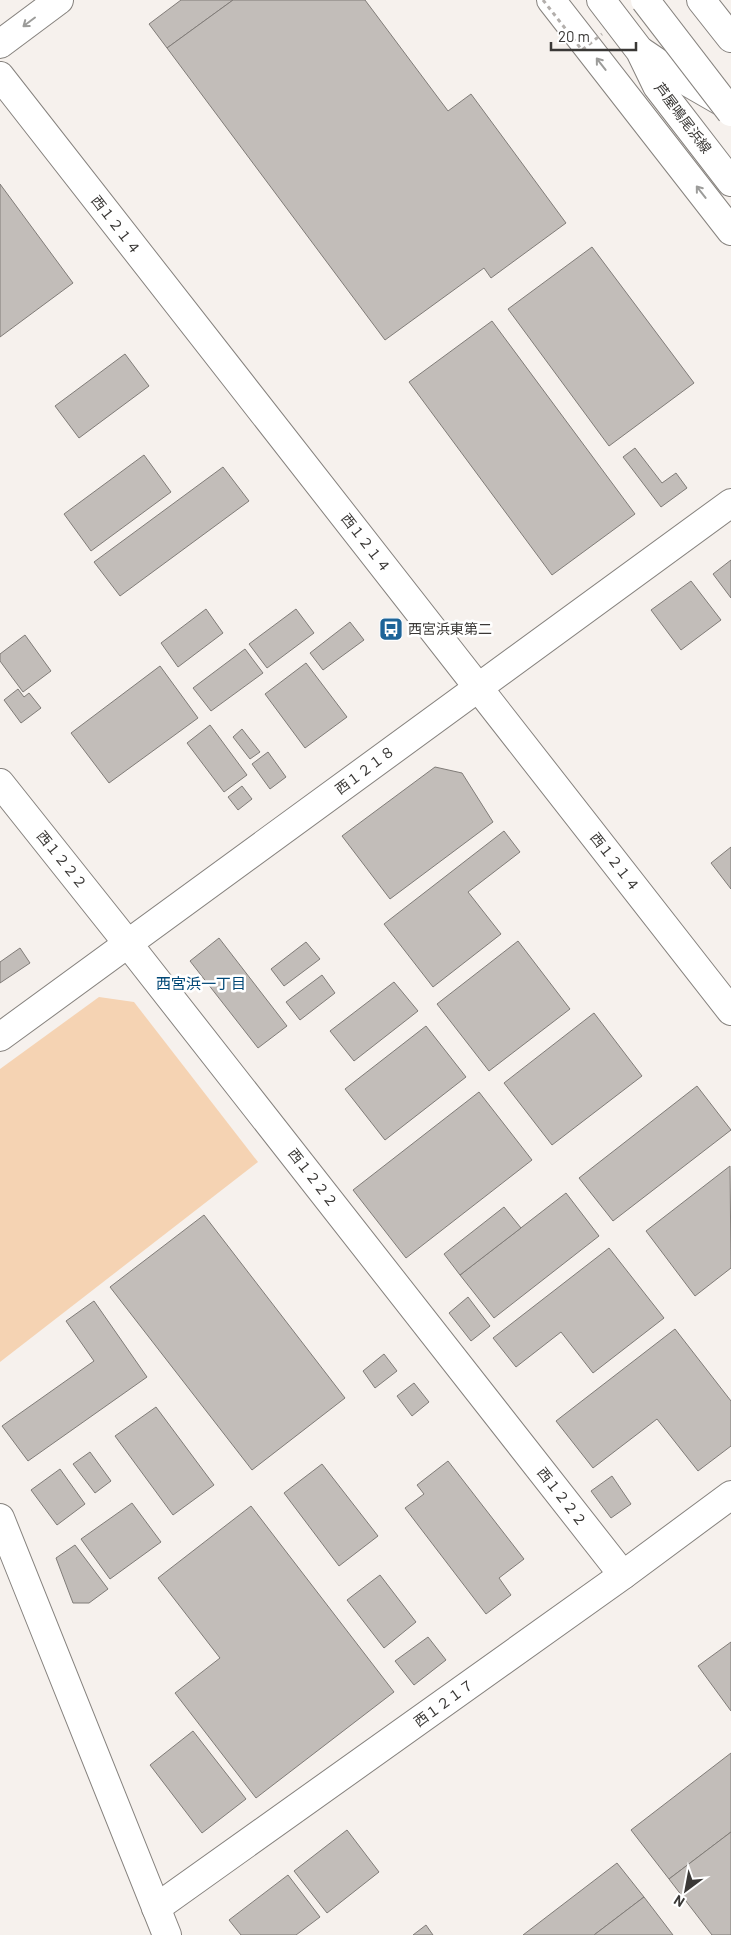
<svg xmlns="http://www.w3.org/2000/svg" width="731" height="1935" font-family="Barlow,'Noto Sans JP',sans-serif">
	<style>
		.green { fill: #f5d3b3 }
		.building { fill: #c2bdb9; stroke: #807c78 }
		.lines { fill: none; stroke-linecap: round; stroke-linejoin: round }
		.minor-casing { stroke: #86827e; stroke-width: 30 }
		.major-casing { stroke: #86827e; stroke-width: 30 }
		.highway-casing { stroke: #86827e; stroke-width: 30 }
		.minor { stroke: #fff; stroke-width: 28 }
		.major { stroke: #fff; stroke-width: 28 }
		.highway { stroke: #fff; stroke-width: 28 }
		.highway-bridge-casing { stroke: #86827e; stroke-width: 30; stroke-linecap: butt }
		.path-bridge { stroke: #b3afac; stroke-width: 3; stroke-dasharray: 4 4; stroke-linecap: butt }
		.highway-bridge { stroke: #fff; stroke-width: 28 }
		.oneway { stroke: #9c9c9a }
		.labels { text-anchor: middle; stroke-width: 5; stroke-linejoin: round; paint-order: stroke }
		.street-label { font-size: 14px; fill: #3a3836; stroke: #fff }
		.poi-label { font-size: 14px; fill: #3a3836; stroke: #fff; text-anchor: start }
		.neighbourhood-label { font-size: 15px; fill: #004776; stroke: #fff }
	</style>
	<rect width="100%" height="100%" fill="#f6f1ed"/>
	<!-- green -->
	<polygon class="green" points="99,997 134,1002 258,1162 0,1362 0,1069"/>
	<!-- building -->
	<g class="building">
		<polygon points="181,0 233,0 167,48 149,24"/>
		<polygon points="233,0 365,0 448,111 471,94 566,223 491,278 484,268 385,340 167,48"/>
		<polygon points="0,184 73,283 0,337"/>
		<polygon points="592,247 694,383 609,446 508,309"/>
		<polygon points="492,321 635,514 552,575 409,382"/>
		<polygon points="125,354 149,386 79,438 55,406"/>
		<polygon points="635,448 662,483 676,473 687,488 661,507 623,457"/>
		<polygon points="144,455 171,492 91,551 64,514"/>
		<polygon points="223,467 249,501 120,596 94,562"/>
		<polygon points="731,560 731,598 713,574"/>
		<polygon points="691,581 721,620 681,650 651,610"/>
		<polygon points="206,609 223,633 178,667 161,643"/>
		<polygon points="296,609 314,633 267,668 249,644"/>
		<polygon points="350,622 364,640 323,670 310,653"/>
		<polygon points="25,635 51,671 23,692 0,661 0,654"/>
		<polygon points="245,649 263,673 211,711 193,688"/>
		<polygon points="306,663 347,717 305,748 265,694"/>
		<polygon points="160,666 198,718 109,783 71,733"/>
		<polygon points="18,689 24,697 29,693 41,708 21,723 4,700"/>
		<polygon points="210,725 247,775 224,792 187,743"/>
		<polygon points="242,729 260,752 250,759 233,737"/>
		<polygon points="268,752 286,777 270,789 252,764"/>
		<polygon points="435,767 462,773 493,822 390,899 342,836"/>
		<polygon points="242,786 252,799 238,810 228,797"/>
		<polygon points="504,831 520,852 468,892 501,934 433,987 384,924"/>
		<polygon points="731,847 731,889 711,863"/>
		<polygon points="219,938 287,1026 258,1048 190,961"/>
		<polygon points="518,941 570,1009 489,1071 437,1004"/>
		<polygon points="306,942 320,959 284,986 271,969"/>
		<polygon points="20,948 30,963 0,983 0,962"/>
		<polygon points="322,975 335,993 300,1020 286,1002"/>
		<polygon points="394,982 418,1011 354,1061 330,1031"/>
		<polygon points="594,1013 642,1076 552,1145 504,1083"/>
		<polygon points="426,1026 466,1077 385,1140 345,1089"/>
		<polygon points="697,1086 731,1130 613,1221 579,1178"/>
		<polygon points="479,1092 532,1160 406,1258 353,1190"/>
		<polygon points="730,1166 731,1268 695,1296 646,1231"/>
		<polygon points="566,1193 599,1236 494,1318 460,1275"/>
		<polygon points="504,1207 521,1228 460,1275 444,1254"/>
		<polygon points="204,1215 345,1398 252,1470 110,1287"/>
		<polygon points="609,1248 664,1318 593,1373 561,1332 516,1367 493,1338"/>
		<polygon points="468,1297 490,1326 471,1341 449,1313"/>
		<polygon points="94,1301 147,1377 28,1461 2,1426 94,1361 66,1321"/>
		<polygon points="675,1329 731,1401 731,1446 698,1471 657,1419 593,1468 556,1421"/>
		<polygon points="384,1354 397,1371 375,1388 363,1371"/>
		<polygon points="414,1383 429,1402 412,1416 397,1396"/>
		<polygon points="156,1407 214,1485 173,1515 115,1436"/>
		<polygon points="90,1452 111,1481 95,1493 73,1464"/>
		<polygon points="448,1461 524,1559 499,1578 511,1595 486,1614 405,1508 424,1494 417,1485"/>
		<polygon points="322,1464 378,1536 339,1566 284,1493"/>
		<polygon points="60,1469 85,1504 57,1525 31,1490"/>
		<polygon points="612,1476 631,1504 611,1518 591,1491"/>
		<polygon points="132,1503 161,1542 110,1579 81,1539"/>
		<polygon points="251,1506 394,1692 256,1798 175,1693 220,1658 158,1578"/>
		<polygon points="75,1545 108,1589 89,1603 73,1603 56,1558"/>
		<polygon points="380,1575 416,1622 384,1648 347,1600"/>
		<polygon points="428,1637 446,1660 414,1685 395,1661"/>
		<polygon points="731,1642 731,1711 698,1666"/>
		<polygon points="193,1731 246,1799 202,1833 150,1765"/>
		<polygon points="731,1753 731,1832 669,1879 631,1830"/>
		<polygon points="347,1830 379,1872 327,1913 294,1871"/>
		<polygon points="731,1832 731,1935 712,1935 669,1879"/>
		<polygon points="617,1863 644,1897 594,1935 523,1935"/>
		<polygon points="288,1875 320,1917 296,1935 241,1935 229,1920"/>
		<polygon points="644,1897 673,1935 594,1935"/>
		<polygon points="426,1925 433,1935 413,1935"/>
	</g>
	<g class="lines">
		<!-- minor casing -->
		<g class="minor-casing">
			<g id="minor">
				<polyline points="551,0 731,231"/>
				<polyline points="0,44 59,0"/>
				<polyline points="0,76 731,1011"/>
				<polyline points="0,783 129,945 623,1575"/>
				<polyline points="0,1037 731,503"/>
				<polyline points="0,1518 167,1935"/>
				<polyline points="156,1908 623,1575 731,1495"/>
			</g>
		</g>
		<!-- major casing -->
		<g class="major-casing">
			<g id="major">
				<polyline points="601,0 640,51 657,86 731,182"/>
				<polyline points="642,52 679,77 726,104"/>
			</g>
		</g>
		<!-- highway casing -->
		<g class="highway-casing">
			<polyline id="highway" points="701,0 731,38"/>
		</g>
		<!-- minor -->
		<use href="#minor" class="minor"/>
		<!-- major -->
		<use href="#major" class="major"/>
		<!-- highway -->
		<use href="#highway" class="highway"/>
		<!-- highway-bridge casing -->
		<g class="highway-bridge-casing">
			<polyline id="highway-bridge" points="645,0 731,112"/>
		</g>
		<!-- path-bridge -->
		<polyline class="path-bridge" points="543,0 582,50 602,34"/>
		<!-- highway-bridge -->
		<use href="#highway-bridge" class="highway-bridge"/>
	</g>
	<!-- one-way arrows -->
	<defs><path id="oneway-shaft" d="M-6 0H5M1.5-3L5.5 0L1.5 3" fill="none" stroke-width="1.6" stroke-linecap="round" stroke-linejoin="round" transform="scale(1.25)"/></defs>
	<g class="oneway">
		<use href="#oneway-shaft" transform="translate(29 22) rotate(143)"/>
		<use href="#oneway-shaft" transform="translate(601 64) rotate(-128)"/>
		<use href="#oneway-shaft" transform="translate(701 192) rotate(-128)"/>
	</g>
	<!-- icons -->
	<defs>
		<g id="bus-square" transform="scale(1.25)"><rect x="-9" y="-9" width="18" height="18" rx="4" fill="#1e6498" stroke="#fff"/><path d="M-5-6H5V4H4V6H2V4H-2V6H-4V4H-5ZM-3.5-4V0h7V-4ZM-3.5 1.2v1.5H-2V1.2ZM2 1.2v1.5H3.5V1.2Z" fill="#fff"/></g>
	</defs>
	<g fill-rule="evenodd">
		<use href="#bus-square" x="391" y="629"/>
	</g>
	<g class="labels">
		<!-- street labels -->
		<g class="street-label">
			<text transform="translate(683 118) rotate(53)" y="5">芦屋鳴尾浜線</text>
			<text transform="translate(116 225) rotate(52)" y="5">西１２１４</text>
			<text transform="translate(366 543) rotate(52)" y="5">西１２１４</text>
			<text transform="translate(365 770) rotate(-37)" y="5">西１２１８</text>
			<text transform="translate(62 860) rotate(51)" y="5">西１２２２</text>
			<text transform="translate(615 862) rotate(52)" y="5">西１２１４</text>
			<text transform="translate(313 1178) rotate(52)" y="5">西１２２２</text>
			<text transform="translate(562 1497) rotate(52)" y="5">西１２２２</text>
			<text transform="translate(444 1703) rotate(-36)" y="5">西１２１７</text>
		</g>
		<!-- poi labels -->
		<g class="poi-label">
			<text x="408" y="634">西宮浜東第二</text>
		</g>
		<!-- neighbourhood labels -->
		<g class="neighbourhood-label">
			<text x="201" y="989">西宮浜一丁目</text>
		</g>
	</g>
	<!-- north arrow -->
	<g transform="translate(686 1890) rotate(212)" stroke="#ffffff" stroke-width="4" paint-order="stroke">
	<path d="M0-4L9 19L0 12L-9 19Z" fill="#3a3836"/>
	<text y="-8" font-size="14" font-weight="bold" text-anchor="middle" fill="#3a3836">N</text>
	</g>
	<!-- scale -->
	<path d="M551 42v8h85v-8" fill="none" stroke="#3a3836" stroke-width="2.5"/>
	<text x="558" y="42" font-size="15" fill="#3a3836" stroke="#ffffff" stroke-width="4" paint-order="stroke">20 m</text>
</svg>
